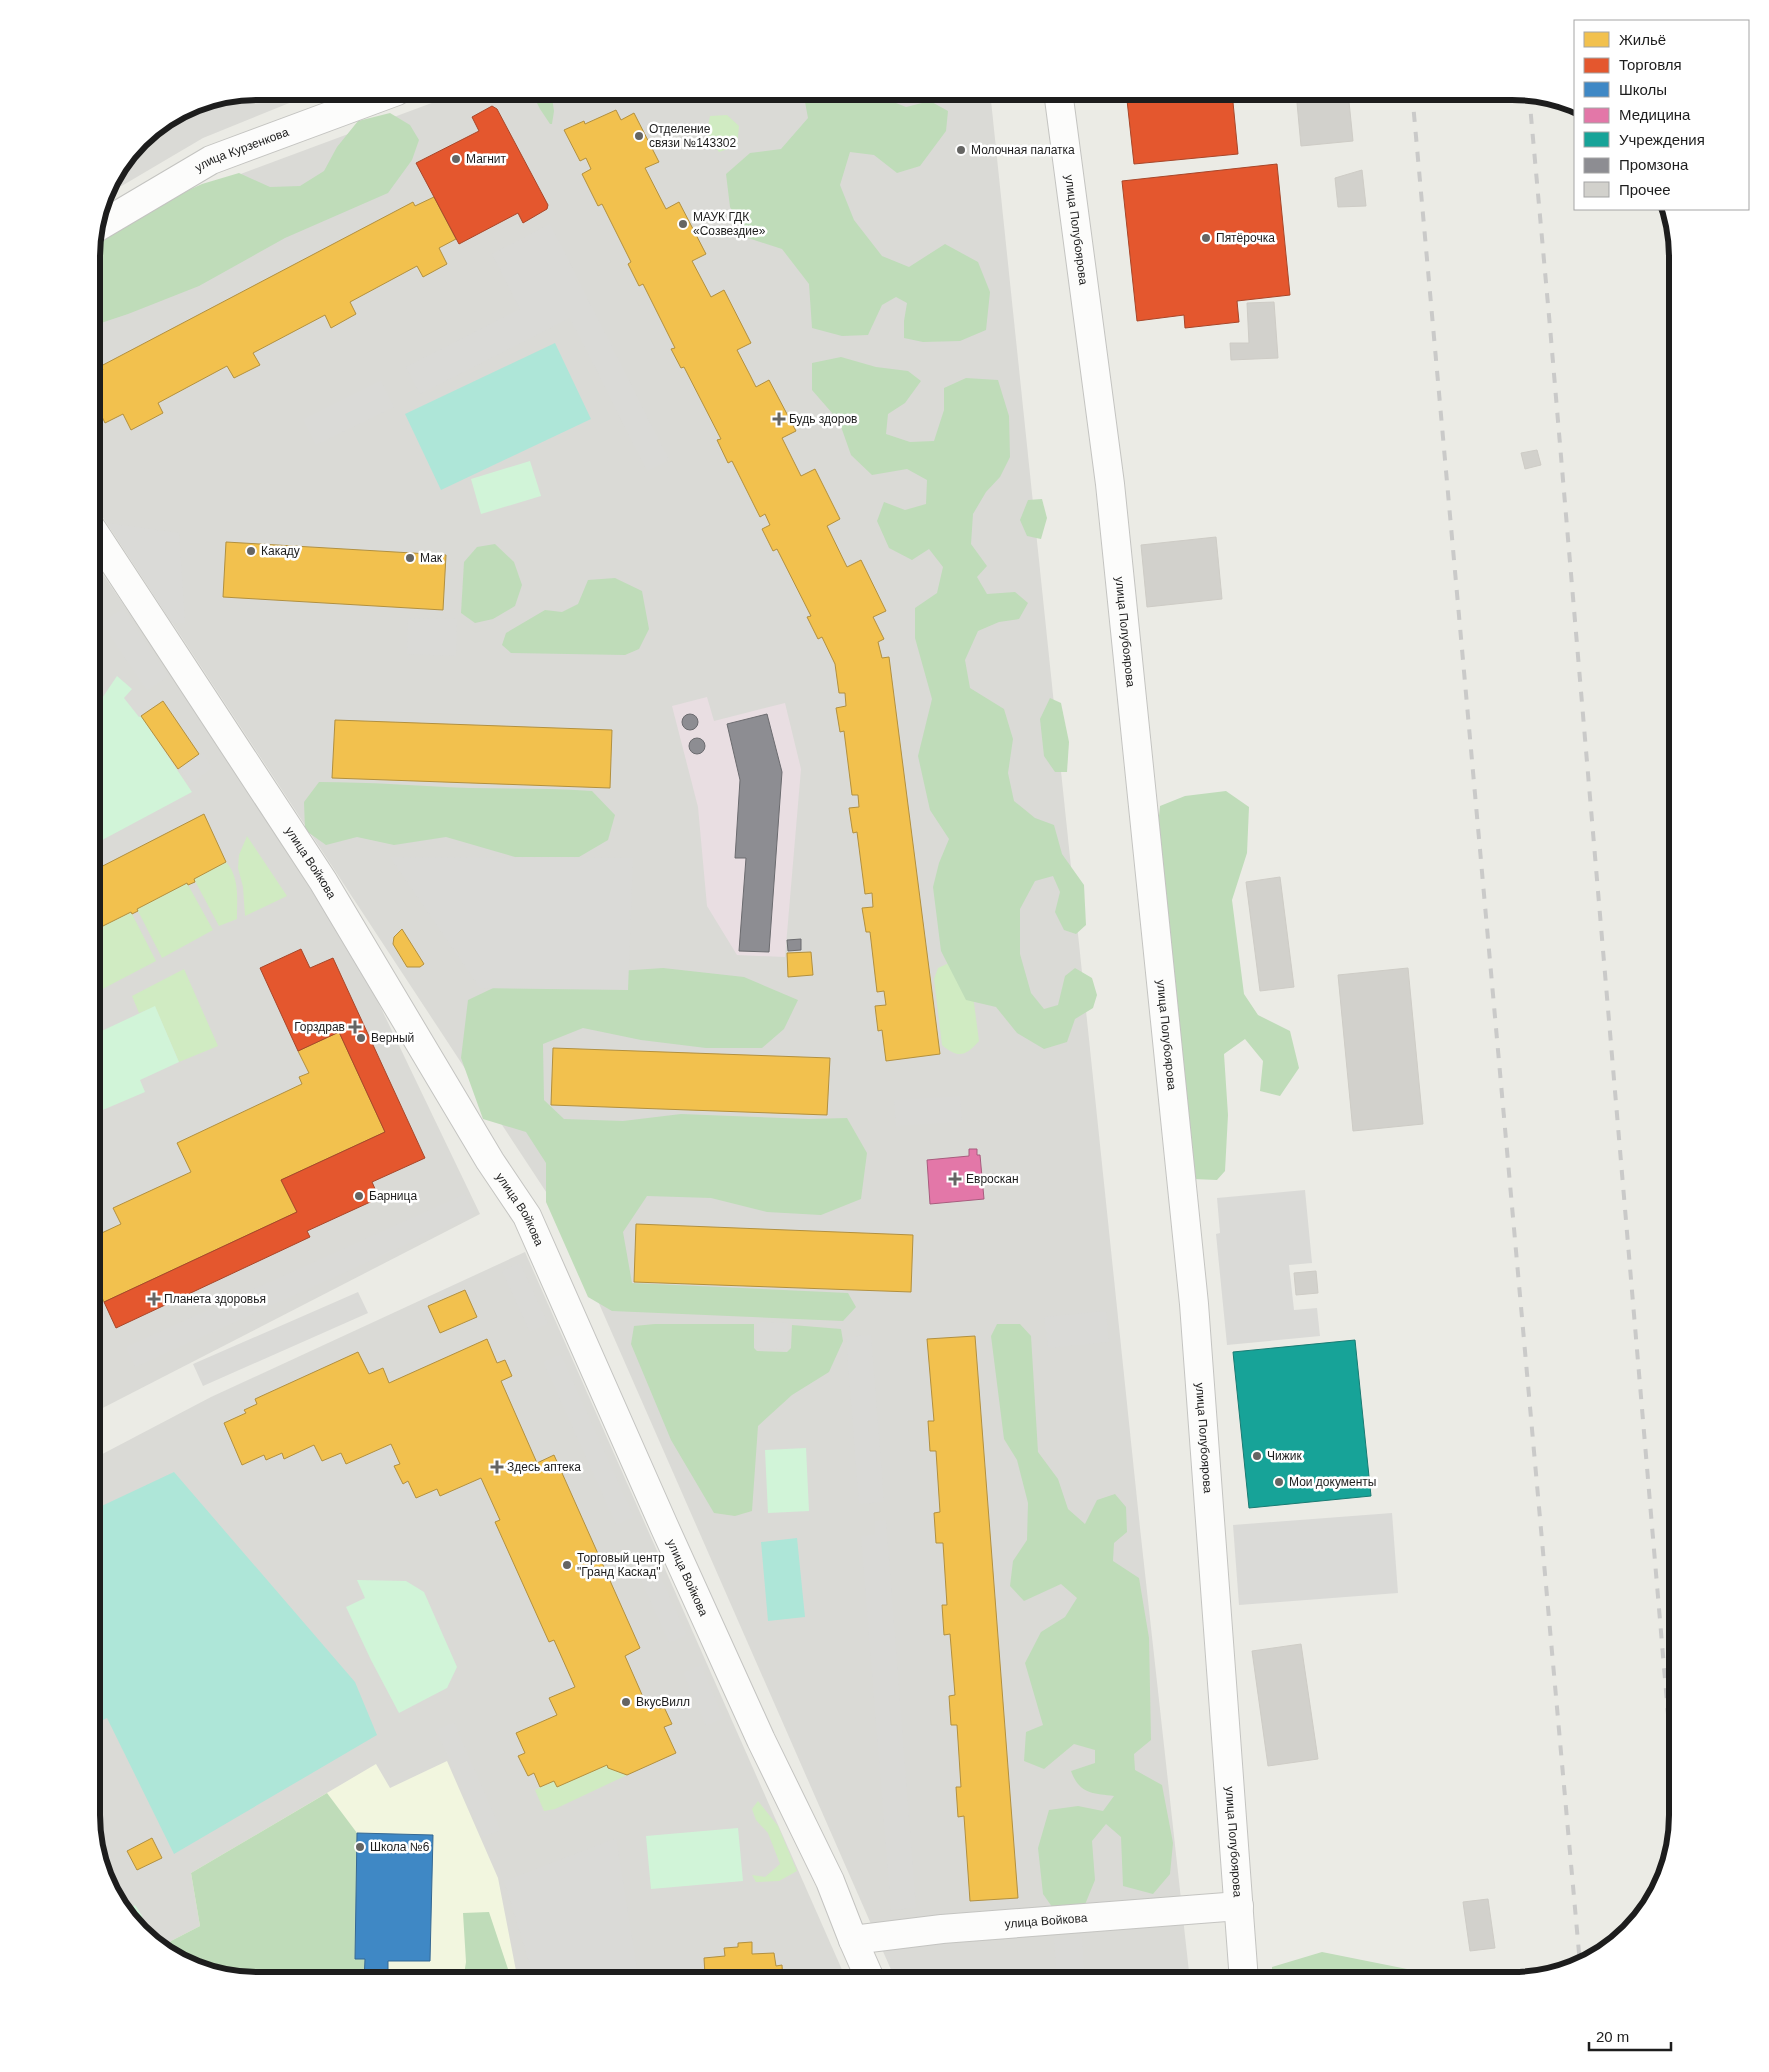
<svg xmlns="http://www.w3.org/2000/svg" width="1769" height="2072" font-family="Arial,sans-serif">
	<style>
		.residential { fill: #dadad6 }
		.industrial { fill: #e9dee2 }
		.education { fill: #f2f6df }
		.grass { fill: #d0ebc2 }
		.forest { fill: #bfdcb9 }
		.park { fill: #d1f4d8 }
		.pitch { fill: #aee6d8 }
		.parking { fill: #dadad7 }
		.homes { fill: #f2c14e; stroke: #b2903f }
		.shops { fill: #e4572e; stroke: #a84629 }
		.schools { fill: #3f88c5; stroke: #356893 }
		.health { fill: #e377a8; stroke: #a85c7e }
		.public { fill: #17a398; stroke: #197b73 }
		.industry { fill: #8d8d92; stroke: #6b6b6f }
		.building { fill: #d2d1cc; stroke: #ceccc6 }
		.lines { fill: none; stroke-linecap: round; stroke-linejoin: round }
		.minor-casing { stroke: #c4c4c1; stroke-width: 30 }
		.minor { stroke: #fcfcfb; stroke-width: 28 }
		.rail { stroke: #cacac9; stroke-width: 4; stroke-dasharray: 10 10; stroke-linecap: butt }
		.poi-dot { fill: #656563; stroke: #fff; stroke-width: 2 }
		.labels { text-anchor: middle; stroke-width: 5; stroke-linejoin: round; paint-order: stroke }
		.poi-label { font-size: 12px; fill: #1d1d1d; stroke: #fff; text-anchor: start }
		.street-label { font-size: 12px; fill: #1d1d1d; stroke: #fff }
		.rim { fill: none; stroke: #1d1d1d; stroke-width: 6 }
	</style>
	<rect width="100%" height="100%" fill="#ebebe5"/>
	<!-- residential -->
	<g class="residential">
		<polygon points="257,91 319,91 203,138 108,194 106,192 108,183 147,133 194,104"/>
		<polygon points="464,91 990,91 1140,1528 1190,1981 896,1981 558,1210 92,501 92,261 222,181"/>
		<polygon points="92,558 343,929 480,1214 91,1414"/>
		<polygon points="525,1252 847,1981 257,1981 183,1964 125,1916 100,1868 91,1815 91,1460 211,1397"/>
	</g>
	<!-- industrial -->
	<polygon class="industrial" points="707,697 714,721 785,703 801,769 785,957 737,955 707,906 698,807 672,706"/>
	<!-- education -->
	<polygon class="education" points="447,1761 498,1878 518,1981 257,1981 183,1964 167,1950 171,1941 200,1926 191,1873 376,1764 390,1788"/>
	<!-- grass -->
	<g class="grass">
		<polygon points="727,115 739,126 737,146 719,152 706,135 710,116"/>
		<polygon points="247,836 287,896 245,916 243,887 238,868 239,855"/>
		<path d="M226,862C240,877 237,901 237,919L219,926L194,879Z"/>
		<polygon points="187,883 213,930 162,958 137,909"/>
		<polygon points="131,912 156,961 91,995 91,932"/>
		<path d="M949,963L970,973L979,1041C966,1056 958,1059 942,1045L934,979L938,968Z"/>
		<polygon points="184,969 218,1046 179,1062 155,1007 139,1013 132,996"/>
		<polygon points="607,1765 608,1768 627,1775 555,1809 544,1811 535,1790 554,1781 557,1787"/>
		<polygon points="758,1801 778,1826 797,1871 779,1881 756,1882 752,1875 765,1877 780,1864 768,1833 756,1820 752,1809"/>
	</g>
	<!-- forest -->
	<g class="forest">
		<polygon points="551,91 554,111 552,124 550,124 540,109 531,91"/>
		<polygon points="803,91 878,91 881,97 906,107 930,101 948,111 946,131 920,166 897,173 874,155 850,152 840,185 854,220 882,256 909,267 945,244 978,262 990,292 986,330 960,341 923,342 904,338 904,321 907,303 896,297 882,305 868,335 842,336 812,328 809,284 782,249 748,238 730,207 726,174 750,153 781,149 808,118"/>
		<polygon points="390,113 410,125 419,140 412,160 388,193 285,238 199,286 128,314 92,326 93,242 127,218 202,184 239,173 270,187 300,186 324,171 337,147 358,121"/>
		<polygon points="841,357 876,367 908,371 921,381 905,403 888,414 886,434 910,442 934,441 944,410 944,388 966,378 998,380 1009,416 1010,457 1000,477 986,492 973,514 971,544 987,566 977,577 987,594 1015,592 1028,603 1019,619 999,622 978,631 965,660 970,688 1004,709 1013,739 1008,773 1014,801 1035,818 1054,825 1062,854 1084,885 1086,925 1076,934 1064,930 1055,912 1060,892 1053,876 1035,881 1020,909 1020,954 1031,993 1044,1009 1058,1005 1065,976 1075,968 1092,978 1097,995 1093,1008 1075,1019 1067,1042 1044,1049 1017,1033 996,1007 966,1000 941,951 933,887 939,863 949,839 930,810 918,756 932,699 915,638 915,608 937,593 943,567 929,549 912,560 889,548 877,521 884,502 905,510 926,504 927,480 907,469 872,475 851,455 839,421 812,390 812,363"/>
		<polygon points="1042,499 1047,518 1041,539 1027,536 1020,520 1028,500"/>
		<polygon points="495,544 514,562 522,585 515,606 493,619 475,623 461,613 464,562 477,547"/>
		<polygon points="615,578 642,591 649,629 639,649 625,655 511,653 502,645 506,633 545,610 562,612 578,604 588,580"/>
		<polygon points="1050,698 1061,703 1069,742 1067,772 1055,772 1044,756 1040,719"/>
		<path d="M319,782C369,782 419,786 469,788C510,789 551,788 592,791L615,815L608,840L579,857H515L446,837L394,845L357,837L326,845L305,830L304,802Z"/>
		<polygon points="1226,791 1249,807 1247,853 1232,900 1244,994 1258,1015 1290,1031 1299,1068 1280,1096 1260,1091 1263,1061 1245,1039 1224,1054 1228,1115 1225,1171 1217,1180 1193,1179 1155,856 1160,806 1185,796"/>
		<polygon points="663,968 744,977 798,1000 784,1029 762,1048 706,1048 641,1040 583,1028 543,1044 544,1100 564,1119 623,1121 681,1114 809,1119 847,1118 867,1153 861,1199 821,1215 767,1212 711,1198 647,1196 623,1232 632,1283 848,1293 856,1307 843,1321 612,1311 588,1297 546,1202 546,1163 526,1132 483,1119 461,1058 468,1000 514,978"/>
		<polygon points="655,1324 754,1324 754,1348 757,1351 787,1352 791,1348 792,1325 841,1329 843,1341 829,1372 792,1395 758,1426 752,1511 735,1516 714,1513 671,1440 631,1344 634,1326"/>
		<path d="M997,1324H1020L1031,1336L1038,1452L1058,1479L1068,1509L1085,1524L1097,1500L1115,1494L1126,1507L1127,1532L1114,1543L1113,1561L1139,1578L1149,1638L1151,1740L1134,1754L1135,1770L1162,1785L1173,1843L1170,1874L1153,1894L1123,1886L1121,1837L1106,1824L1092,1841L1095,1880L1084,1907L1055,1911L1043,1894L1038,1848L1049,1810L1078,1806L1103,1811L1114,1796C1093,1793 1080,1795 1071,1771L1095,1763V1750L1074,1744L1044,1769L1024,1761L1026,1732L1043,1725L1025,1663L1041,1632L1065,1617L1077,1598L1061,1584L1024,1601L1010,1586L1013,1561L1027,1540L1028,1503L1017,1460L1004,1439L991,1336Z"/>
		<polygon points="327,1793 357,1833 355,1959 365,1959 364,1981 257,1981 183,1964 167,1950 171,1941 200,1926 191,1873"/>
		<polygon points="489,1912 512,1981 463,1981 466,1962 463,1913"/>
		<polygon points="1322,1952 1467,1981 1272,1981 1272,1967"/>
	</g>
	<!-- park -->
	<g class="park">
		<polygon points="530,461 541,496 481,514 471,479"/>
		<polygon points="117,676 132,689 124,698 139,717 141,716 192,792 91,846 92,713"/>
		<polygon points="155,1006 179,1062 140,1080 145,1092 91,1115 91,1036"/>
		<polygon points="806,1448 809,1511 768,1513 765,1450"/>
		<polygon points="357,1580 406,1581 424,1592 457,1667 447,1688 399,1713 371,1660 346,1607 365,1598"/>
		<polygon points="738,1828 743,1881 651,1889 646,1836"/>
		<polygon points="135,1905 142,1916 149,1935 124,1914"/>
	</g>
	<!-- pitch -->
	<g class="pitch">
		<polygon points="555,343 591,419 441,490 405,414"/>
		<polygon points="174,1472 355,1682 377,1735 174,1854 107,1718 91,1726 91,1511"/>
		<polygon points="797,1538 805,1617 768,1621 761,1542"/>
	</g>
	<!-- parking -->
	<g class="parking">
		<polygon points="550,224 669,460 647,471 570,318 420,394 406,367 520,309 492,254"/>
		<polygon points="381,380 394,407 316,445 303,419"/>
		<polygon points="107,523 179,533 185,623 172,623"/>
		<polygon points="123,608 169,676 147,691 101,623"/>
		<polygon points="408,618 457,619 456,656 407,654"/>
		<polygon points="203,753 212,768 190,784 180,769"/>
		<polygon points="390,857 633,858 628,990 480,988"/>
		<polygon points="960,1096 962,1122 896,1126 894,1100"/>
		<polygon points="1305,1190 1312,1263 1289,1265 1294,1310 1317,1308 1320,1336 1227,1345 1216,1234 1220,1233 1217,1198"/>
		<polygon points="465,1194 474,1214 135,1367 126,1347"/>
		<polygon points="520,1263 548,1324 530,1332 502,1271"/>
		<polygon points="358,1292 368,1313 203,1386 193,1364"/>
		<polygon points="1106,1311 1109,1342 1048,1348 1044,1317"/>
		<polygon points="757,1322 788,1323 787,1349 757,1348"/>
		<polygon points="871,1335 884,1502 859,1504 846,1337"/>
		<polygon points="561,1354 634,1517 616,1525 543,1362"/>
		<polygon points="1392,1513 1398,1593 1239,1605 1233,1525"/>
		<polygon points="886,1520 916,1908 891,1910 861,1536 875,1534 875,1521"/>
		<polygon points="651,1555 687,1635 669,1643 633,1563"/>
		<polygon points="701,1665 724,1718 706,1726 683,1673"/>
		<polygon points="454,1722 501,1830 483,1837 436,1730"/>
		<polygon points="616,1838 638,1975 598,1981 535,1981 504,1881"/>
		<polygon points="1082,1937 1085,1981 1057,1981 1054,1939"/>
	</g>
	<!-- homes -->
	<g class="homes">
		<polygon points="616,110 621,120 634,113 659,162 645,168 666,209 679,202 706,254 692,261 711,297 724,290 751,343 737,350 750,375 756,387 769,380 796,431 782,438 801,476 815,469 840,519 827,526 847,567 861,560 886,611 873,617 884,639 878,642 882,658 889,657 940,1054 886,1061 882,1030 878,1031 875,1006 886,1005 884,991 877,992 870,932 866,932 862,908 873,907 872,893 865,894 857,832 853,833 852,828 849,808 859,807 858,795 852,795 844,731 840,732 836,708 846,706 845,693 839,693 835,664 822,637 818,639 807,617 811,616 777,549 773,551 762,529 770,525 765,514 760,517 732,461 728,463 717,440 721,439 684,367 681,368 671,349 675,348 643,284 639,286 628,264 631,262 602,204 598,206 582,174 591,169 586,158 580,161 564,130 584,121 585,124"/>
		<polygon points="434,197 456,239 439,248 447,264 423,277 417,266 350,302 356,314 331,328 325,315 253,353 260,365 234,378 227,366 158,403 163,413 131,430 123,414 105,423 92,396 92,376 103,370 101,366 413,202 415,206"/>
		<polygon points="226,542 446,555 443,610 223,597"/>
		<polygon points="163,701 199,754 178,769 141,716"/>
		<polygon points="335,720 612,730 610,788 332,778"/>
		<polygon points="204,814 226,862 194,879 195,882 188,885 187,883 137,909 138,911 132,914 131,912 91,932 91,872"/>
		<polygon points="402,929 424,964 420,967 407,967 393,944 394,937"/>
		<polygon points="811,952 813,975 788,977 787,953"/>
		<polygon points="339,1032 385,1132 281,1180 297,1212 104,1302 91,1274 91,1238 121,1224 113,1208 191,1172 177,1143 302,1084 299,1077 309,1073 298,1051"/>
		<polygon points="553,1048 830,1058 827,1115 551,1105"/>
		<polygon points="636,1224 913,1235 911,1292 634,1282"/>
		<polygon points="465,1290 477,1317 440,1333 428,1306"/>
		<polygon points="975,1336 1018,1898 970,1901 964,1816 958,1817 956,1787 961,1787 957,1725 951,1725 949,1696 955,1695 950,1634 944,1635 942,1605 947,1605 943,1543 936,1543 934,1513 940,1512 936,1451 930,1451 928,1421 934,1421 927,1339"/>
		<polygon points="487,1339 497,1363 505,1360 512,1376 501,1381 537,1463 554,1455 640,1648 625,1656 647,1706 656,1702 660,1709 664,1707 672,1724 664,1727 676,1753 627,1775 608,1768 607,1765 557,1787 554,1781 540,1787 534,1773 528,1776 518,1756 525,1753 516,1733 557,1715 549,1698 575,1687 554,1640 549,1642 495,1522 500,1520 481,1478 440,1496 437,1489 416,1498 408,1481 403,1484 394,1466 400,1464 391,1444 346,1464 341,1453 322,1461 314,1445 284,1459 282,1453 266,1460 264,1455 242,1465 224,1423 246,1413 244,1410 257,1404 255,1399 358,1352 369,1374 383,1368 389,1383"/>
		<polygon points="152,1838 162,1858 137,1870 127,1851"/>
		<polygon points="752,1942 752,1954 774,1953 776,1966 782,1965 783,1981 701,1981 701,1975 705,1975 704,1958 725,1956 724,1948 738,1947 738,1943"/>
	</g>
	<!-- shops -->
	<g class="shops">
		<polygon points="890,91 934,91 894,102"/>
		<polygon points="1126,91 1232,92 1238,154 1134,164"/>
		<polygon points="492,106 497,109 548,205 547,209 523,223 518,213 459,244 416,163 479,131 472,117"/>
		<polygon points="1277,164 1290,295 1237,301 1239,322 1185,328 1184,315 1137,321 1122,181"/>
		<polygon points="301,949 310,968 333,958 425,1158 372,1182 379,1198 307,1231 310,1237 116,1328 104,1302 297,1212 281,1180 385,1132 339,1032 298,1051 260,968"/>
		<polygon points="1035,1976 1035,1981 987,1981 987,1979"/>
	</g>
	<!-- schools -->
	<polygon class="schools" points="357,1833 433,1835 430,1961 388,1961 388,1981 364,1981 365,1959 355,1959"/>
	<!-- health -->
	<polygon class="health" points="969,1149 977,1149 977,1155 980,1155 984,1199 930,1204 927,1160 969,1156"/>
	<!-- public -->
	<polygon class="public" points="1355,1340 1371,1496 1249,1508 1233,1352"/>
	<!-- industry -->
	<g class="industry">
		<polygon points="767,714 782,772 769,952 739,951 746,858 735,858 740,780 727,724"/>
		<circle cx="690" cy="722" r="8"/>
		<circle cx="697" cy="746" r="8"/>
		<polygon points="801,939 801,950 788,951 787,940"/>
	</g>
	<!-- building -->
	<g class="building">
		<polygon points="1296,92 1348,92 1353,141 1301,146"/>
		<polygon points="1362,170 1366,206 1338,207 1335,178"/>
		<polygon points="1274,302 1278,358 1231,360 1230,343 1249,343 1247,303"/>
		<polygon points="1537,450 1541,465 1525,469 1521,453"/>
		<polygon points="1216,537 1222,599 1147,607 1141,545"/>
		<polygon points="1280,877 1294,987 1260,991 1246,882"/>
		<polygon points="1408,968 1423,1124 1353,1131 1338,975"/>
		<polygon points="1316,1271 1318,1293 1296,1295 1294,1273"/>
		<polygon points="1301,1644 1318,1759 1268,1766 1252,1651"/>
		<polygon points="1488,1899 1495,1948 1470,1951 1463,1902"/>
	</g>
	<g class="lines">
		<!-- minor casing -->
		<g class="minor-casing">
			<g id="minor">
				<path id="s1" d="M1058,91L1110,484L1194,1304L1244,1981"/>
				<path id="s2" d="M96,228L211,160L397,91"/>
				<path id="s3" d="M92,529L323,881L490,1161L527,1216L664,1526L761,1740L830,1881L853,1940L871,1981"/>
				<path id="s4" d="M853,1940L942,1929L1239,1906"/>
			</g>
		</g>
		<!-- minor -->
		<use href="#minor" class="minor"/>
		<!-- rail -->
		<g class="rail">
			<polyline points="1412,92 1580,1964"/>
			<polyline points="1529,94 1550,327 1677,1820"/>
		</g>
	</g>
	<!-- markers -->
	<g class="poi-dot">
		<circle cx="639" cy="136" r="5"/>
		<circle cx="961" cy="150" r="5"/>
		<circle cx="456" cy="159" r="5"/>
		<circle cx="683" cy="224" r="5"/>
		<circle cx="1206" cy="238" r="5"/>
		<path d="M776.5 411.5h5v5h5v5h-5v5h-5v-5h-5v-5h5z"/>
		<circle cx="251" cy="551" r="5"/>
		<circle cx="410" cy="558" r="5"/>
		<path d="M352.5 1019.5h5v5h5v5h-5v5h-5v-5h-5v-5h5z"/>
		<circle cx="361" cy="1038" r="5"/>
		<path d="M952.5 1171.5h5v5h5v5h-5v5h-5v-5h-5v-5h5z"/>
		<circle cx="359" cy="1196" r="5"/>
		<path d="M151.5 1291.5h5v5h5v5h-5v5h-5v-5h-5v-5h5z"/>
		<circle cx="1257" cy="1456" r="5"/>
		<path d="M494.5 1459.5h5v5h5v5h-5v5h-5v-5h-5v-5h5z"/>
		<circle cx="1279" cy="1482" r="5"/>
		<circle cx="567" cy="1565" r="5"/>
		<circle cx="626" cy="1702" r="5"/>
		<circle cx="360" cy="1847" r="5"/>
	</g>
	<g class="labels">
		<!-- poi labels -->
		<g class="poi-label">
			<text x="649" y="133">Отделение<tspan x="649" dy="14">связи №143302</tspan></text>
			<text x="971" y="154">Молочная палатка</text>
			<text x="466" y="163">Магнит</text>
			<text x="693" y="221">МАУК ГДК<tspan x="693" dy="14">«Созвездие»</tspan></text>
			<text x="1216" y="242">Пятёрочка</text>
			<text x="789" y="423">Будь здоров</text>
			<text x="261" y="555">Какаду</text>
			<text x="420" y="562">Мак</text>
			<text x="345" y="1031" text-anchor="end">Горздрав</text>
			<text x="371" y="1042">Верный</text>
			<text x="966" y="1183">Евроскан</text>
			<text x="369" y="1200">Барница</text>
			<text x="164" y="1303">Планета здоровья</text>
			<text x="1267" y="1460">Чижик</text>
			<text x="507" y="1471">Здесь аптека</text>
			<text x="1289" y="1486">Мои документы</text>
			<text x="577" y="1562">Торговый центр<tspan x="577" dy="14">"Гранд Каскад"</tspan></text>
			<text x="636" y="1706">ВкусВилл</text>
			<text x="370" y="1851">Школа №6</text>
		</g>
		<!-- street labels -->
		<g class="street-label">
			<text dy="4" stroke="none"><textPath href="#s2" startOffset="166">улица Курзенкова</textPath></text>
			<text dy="4" stroke="none"><textPath href="#s1" startOffset="140">улица Полубоярова</textPath></text>
			<text dy="4" stroke="none"><textPath href="#s1" startOffset="545">улица Полубоярова</textPath></text>
			<text dy="4" stroke="none"><textPath href="#s3" startOffset="399">улица Войкова</textPath></text>
			<text dy="4" stroke="none"><textPath href="#s1" startOffset="950">улица Полубоярова</textPath></text>
			<text dy="4" stroke="none"><textPath href="#s3" startOffset="804">улица Войкова</textPath></text>
			<text dy="4" stroke="none"><textPath href="#s1" startOffset="1355">улица Полубоярова</textPath></text>
			<text dy="4" stroke="none"><textPath href="#s3" startOffset="1209">улица Войкова</textPath></text>
			<text dy="4" stroke="none"><textPath href="#s1" startOffset="1760">улица Полубоярова</textPath></text>
			<text dy="4" stroke="none"><textPath href="#s4" startOffset="194">улица Войкова</textPath></text>
		</g>
	</g>
	<!-- crop -->
	<path d="M0 0H1769V2072H0ZM257 100H1512A157 157 0 0 1 1669 257V1815A157 157 0 0 1 1512 1972H257A157 157 0 0 1 100 1815V257A157 157 0 0 1 257 100Z" fill="#fff" fill-rule="evenodd"/>
	<path class="rim" d="M257 100H1512A157 157 0 0 1 1669 257V1815A157 157 0 0 1 1512 1972H257A157 157 0 0 1 100 1815V257A157 157 0 0 1 257 100Z"/>
	<!-- legend -->
	<rect x="1574" y="20" width="175" height="190" fill="#ffffff" stroke="#a5a5a5"/>
	<rect x="1584" y="32" width="25" height="15" fill="#f2c14e" stroke="#a5a5a5"/>
	<text x="1619" y="45" font-size="15" fill="#1d1d1d">Жильё</text>
	<rect x="1584" y="58" width="25" height="15" fill="#e4572e" stroke="#a5a5a5"/>
	<text x="1619" y="70" font-size="15" fill="#1d1d1d">Торговля</text>
	<rect x="1584" y="82" width="25" height="15" fill="#3f88c5" stroke="#a5a5a5"/>
	<text x="1619" y="95" font-size="15" fill="#1d1d1d">Школы</text>
	<rect x="1584" y="108" width="25" height="15" fill="#e377a8" stroke="#a5a5a5"/>
	<text x="1619" y="120" font-size="15" fill="#1d1d1d">Медицина</text>
	<rect x="1584" y="132" width="25" height="15" fill="#17a398" stroke="#a5a5a5"/>
	<text x="1619" y="145" font-size="15" fill="#1d1d1d">Учреждения</text>
	<rect x="1584" y="158" width="25" height="15" fill="#8d8d92" stroke="#a5a5a5"/>
	<text x="1619" y="170" font-size="15" fill="#1d1d1d">Промзона</text>
	<rect x="1584" y="182" width="25" height="15" fill="#d2d1cc" stroke="#a5a5a5"/>
	<text x="1619" y="195" font-size="15" fill="#1d1d1d">Прочее</text>
	<!-- scale -->
	<path d="M1589 2042v8h82v-8" fill="none" stroke="#1d1d1d" stroke-width="2.5"/>
	<text x="1596" y="2042" font-size="15" fill="#1d1d1d" stroke="#ffffff" stroke-width="4" paint-order="stroke">20 m</text>
</svg>
